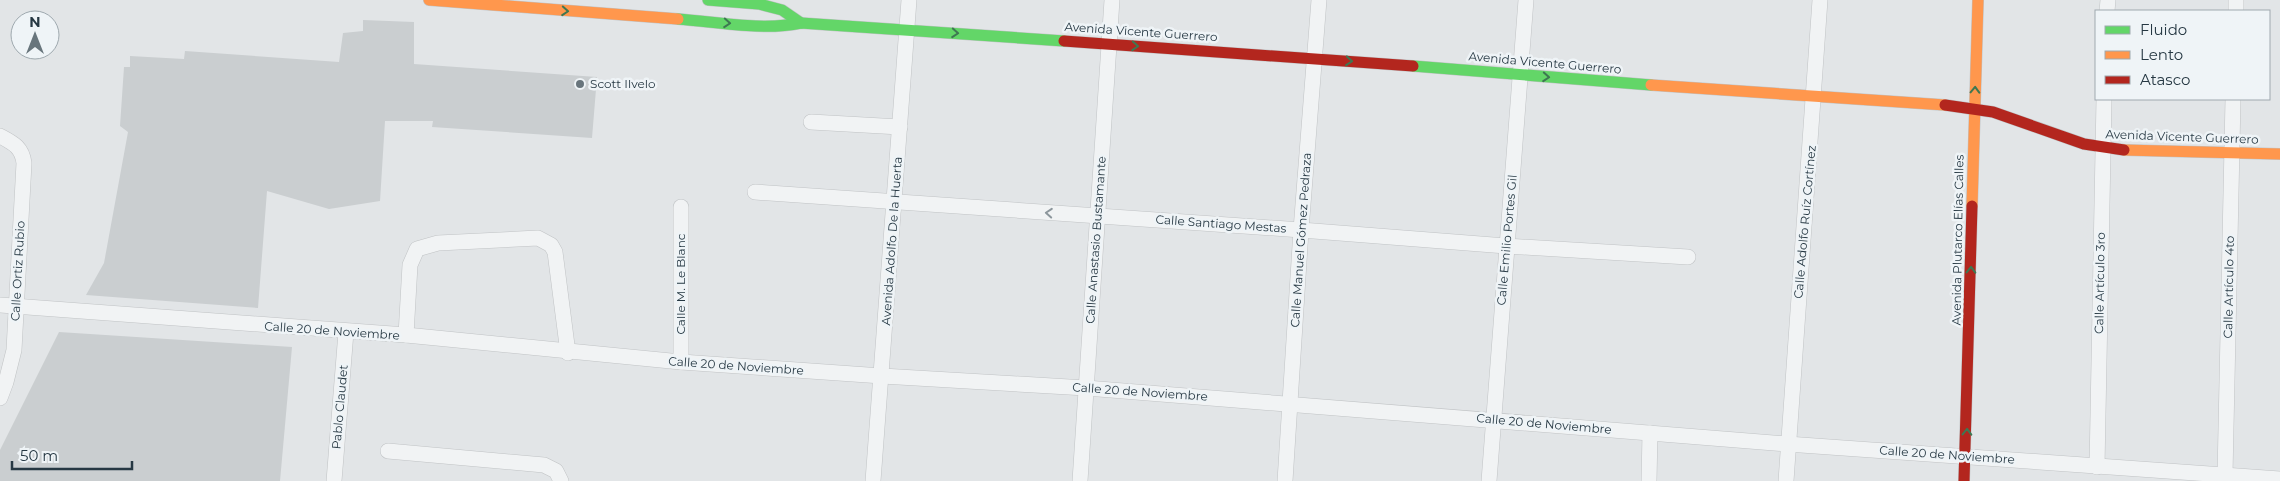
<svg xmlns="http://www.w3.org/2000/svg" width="2280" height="481" font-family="Montserrat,sans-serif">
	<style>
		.building { fill: #caced0 }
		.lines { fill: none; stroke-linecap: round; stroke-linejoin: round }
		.street-casing { stroke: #c0c3c5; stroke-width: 16 }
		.fast-casing { stroke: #c0c3c5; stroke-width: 12 }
		.slow-casing { stroke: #c0c3c5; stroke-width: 12 }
		.jam-casing { stroke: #c0c3c5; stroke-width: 12 }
		.street { stroke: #f1f3f4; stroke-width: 15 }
		.fast { stroke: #63d668; stroke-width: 11 }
		.slow { stroke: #ff974d; stroke-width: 11 }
		.jam { stroke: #b3261e; stroke-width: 11 }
		.oneway { stroke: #3e7752 }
		.oneway2 { stroke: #8c969c }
		.poi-dot { fill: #68757c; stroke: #eff4f7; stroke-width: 2 }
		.labels { text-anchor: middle; stroke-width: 5; stroke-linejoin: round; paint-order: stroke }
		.street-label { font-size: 12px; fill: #263843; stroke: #eff4f7 }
		.poi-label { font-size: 12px; fill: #263843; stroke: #eff4f7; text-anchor: start }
	</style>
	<rect width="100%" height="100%" fill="#e2e5e7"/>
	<!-- building -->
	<g class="building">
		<polygon points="363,20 414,22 414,64 597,77 592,138 432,127 433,121 385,121 380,201 329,209 267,191 258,308 86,295 104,263 128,132 120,126 124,67 130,67 130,56 184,59 185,51 339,62 343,33 363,31"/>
		<polygon points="59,332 292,347 280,481 0,481 0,450"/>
	</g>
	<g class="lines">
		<!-- street casing -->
		<g class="street-casing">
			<g id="street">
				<polyline points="2107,11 2108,0"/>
				<polyline points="2236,11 2236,0"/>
				<polyline points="811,122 900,127"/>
				<path d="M0,136C13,143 22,147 24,163L14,350L6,382L0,398"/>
				<polyline points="755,192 1301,230 1506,246 1688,257"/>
				<polyline points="681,207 681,362"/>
				<polyline points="0,305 406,335 681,362 882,376 1086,388 1787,444 2280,479"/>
				<polyline points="406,335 410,265 417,249 438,243 538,238 551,245 555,252 568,353"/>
				<polyline points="388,451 544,465 556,471 561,481"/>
				<polyline points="2097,467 2104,99"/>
				<polyline points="2225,475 2233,99"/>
				<polyline points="334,481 346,332"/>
				<polyline points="873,481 909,0"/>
				<polyline points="1080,481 1112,0"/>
				<polyline points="1285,481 1301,230 1319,0"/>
				<polyline points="1489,481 1526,0"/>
				<polyline points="1649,481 1650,433"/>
				<polyline points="1786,481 1820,0"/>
			</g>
		</g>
		<!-- fast casing -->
		<g class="fast-casing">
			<g id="fast">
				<polyline points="708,0 759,4 782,10 801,23"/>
				<path d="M678,19C718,22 762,31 801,23L1064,41"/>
				<polyline points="1413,66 1651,85"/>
			</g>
		</g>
		<!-- slow casing -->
		<g class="slow-casing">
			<g id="slow">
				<polyline points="429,0 678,19"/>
				<polyline points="1651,85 1945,105"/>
				<polyline points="2124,150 2280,154"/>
				<polyline points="1972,206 1978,0"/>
			</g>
		</g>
		<!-- jam casing -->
		<g class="jam-casing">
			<g id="jam">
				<polyline points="1064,41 1413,66"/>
				<polyline points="1945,105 1993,112 2084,144 2124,150"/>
				<polyline points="1964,481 1972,206"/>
			</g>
		</g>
		<!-- street -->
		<use href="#street" class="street"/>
		<!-- fast -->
		<use href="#fast" class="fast"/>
		<!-- slow -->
		<use href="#slow" class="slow"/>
		<!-- jam -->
		<use href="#jam" class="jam"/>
	</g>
	<!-- one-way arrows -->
	<defs><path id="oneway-chevron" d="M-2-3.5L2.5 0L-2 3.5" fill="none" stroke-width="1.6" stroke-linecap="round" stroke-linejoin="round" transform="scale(1.25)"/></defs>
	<g class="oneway">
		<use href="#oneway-chevron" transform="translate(565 11) rotate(4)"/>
		<use href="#oneway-chevron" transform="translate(727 23) rotate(4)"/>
		<use href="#oneway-chevron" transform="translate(955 33) rotate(4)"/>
		<use href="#oneway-chevron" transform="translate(1135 46) rotate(4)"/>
		<use href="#oneway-chevron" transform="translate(1349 61) rotate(5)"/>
		<use href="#oneway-chevron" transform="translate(1546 77) rotate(4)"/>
		<use href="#oneway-chevron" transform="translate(1975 90) rotate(-88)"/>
		<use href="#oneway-chevron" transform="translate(1971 270) rotate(-89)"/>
		<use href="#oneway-chevron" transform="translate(1967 432) rotate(-89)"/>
	</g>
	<use class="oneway2" href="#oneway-chevron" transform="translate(1049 213) rotate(-176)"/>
	<!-- markers -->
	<circle class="poi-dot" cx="580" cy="84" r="5"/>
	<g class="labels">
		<!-- street labels -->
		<g class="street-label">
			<text transform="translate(1141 32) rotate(4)" y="4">Avenida Vicente Guerrero</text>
			<text transform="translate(1545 63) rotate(5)" y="4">Avenida Vicente Guerrero</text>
			<text transform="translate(2182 137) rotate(2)" y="4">Avenida Vicente Guerrero</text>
			<text transform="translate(1805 222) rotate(-85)" y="4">Calle Adolfo Ruíz Cortínez</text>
			<text transform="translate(1221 224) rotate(4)" y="4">Calle Santiago Mestas</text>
			<text transform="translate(1096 240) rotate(-86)" y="4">Calle Anastasio Bustamante</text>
			<text transform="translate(1301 240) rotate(-86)" y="4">Calle Manuel Gómez Pedraza</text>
			<text transform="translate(1507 240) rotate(-85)" y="4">Calle Emilio Portes Gil</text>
			<text transform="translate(1958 240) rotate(-89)" y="4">Avenida Plutarco Elías Calles</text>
			<text transform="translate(892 241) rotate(-86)" y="4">Avenida Adolfo De la Huerta</text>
			<text transform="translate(18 271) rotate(-87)" y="4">Calle Ortiz Rubio</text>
			<text transform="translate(2100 283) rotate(-89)" y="4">Calle Artículo 3ro</text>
			<text transform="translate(681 284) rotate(-90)" y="4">Calle M. Le Blanc</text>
			<text transform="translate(2229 287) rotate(-89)" y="4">Calle Artículo 4to</text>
			<text transform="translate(332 331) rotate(4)" y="4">Calle 20 de Noviembre</text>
			<text transform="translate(736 366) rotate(4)" y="4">Calle 20 de Noviembre</text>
			<text transform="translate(1140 392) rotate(4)" y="4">Calle 20 de Noviembre</text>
			<text transform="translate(340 407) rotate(-85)" y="4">Pablo Claudet</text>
			<text transform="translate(1544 424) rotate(5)" y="4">Calle 20 de Noviembre</text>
			<text transform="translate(1947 455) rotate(4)" y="4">Calle 20 de Noviembre</text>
		</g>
		<!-- poi labels -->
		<g class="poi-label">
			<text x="590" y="88">Scott Ilvelo</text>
		</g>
	</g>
	<!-- legend -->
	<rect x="2095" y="10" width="175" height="90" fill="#eff4f7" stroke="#9fa9af"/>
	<rect x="2105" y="26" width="25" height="8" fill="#63d668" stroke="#9fa9af"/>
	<text x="2140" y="35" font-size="15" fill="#263843">Fluido</text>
	<rect x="2105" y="51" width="25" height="8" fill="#ff974d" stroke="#9fa9af"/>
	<text x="2140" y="60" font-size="15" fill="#263843">Lento</text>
	<rect x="2105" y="76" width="25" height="8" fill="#b3261e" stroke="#9fa9af"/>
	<text x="2140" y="85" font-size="15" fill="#263843">Atasco</text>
	<!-- north arrow -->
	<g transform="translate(35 35)"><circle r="24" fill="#eff4f7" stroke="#9fa9af"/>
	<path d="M0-4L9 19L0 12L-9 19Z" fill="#68757c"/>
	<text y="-8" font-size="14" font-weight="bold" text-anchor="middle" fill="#263843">N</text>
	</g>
	<!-- scale -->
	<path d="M12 461v8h120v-8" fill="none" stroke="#263843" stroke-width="2.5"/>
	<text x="20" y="461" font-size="15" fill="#263843" stroke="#eff4f7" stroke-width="4" paint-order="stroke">50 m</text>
</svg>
